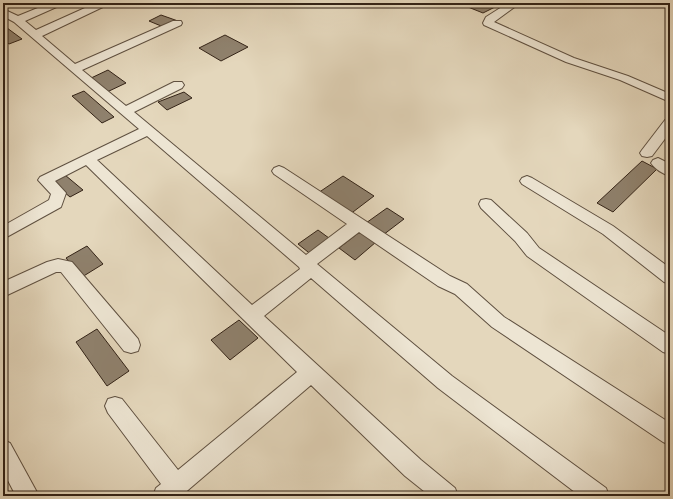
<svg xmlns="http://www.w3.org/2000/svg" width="673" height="499" font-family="Cardo,serif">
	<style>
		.building { fill: #8f816d; stroke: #332317 }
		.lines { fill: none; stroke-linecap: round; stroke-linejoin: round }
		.minor-casing { stroke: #5f5040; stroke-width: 2 }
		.minor { fill: #ede5d3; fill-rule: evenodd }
	</style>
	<rect width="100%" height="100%" fill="#e4d7bc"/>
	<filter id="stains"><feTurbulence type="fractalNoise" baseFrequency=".005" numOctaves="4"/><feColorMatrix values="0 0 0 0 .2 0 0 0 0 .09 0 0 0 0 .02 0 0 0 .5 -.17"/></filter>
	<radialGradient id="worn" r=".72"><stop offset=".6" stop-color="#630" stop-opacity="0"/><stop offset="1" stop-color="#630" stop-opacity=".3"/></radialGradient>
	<!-- building -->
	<g class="building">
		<polygon points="467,3 495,3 499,5 483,13 463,5"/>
		<polygon points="161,15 178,21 166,28 149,21"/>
		<polygon points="3,25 22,39 9,44 3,40"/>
		<polygon points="225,35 248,47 221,61 199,48"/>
		<polygon points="108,70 126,83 107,92 89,79"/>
		<polygon points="84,91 114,117 102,123 72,96"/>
		<polygon points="184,92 192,98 167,110 158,102"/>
		<polygon points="642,161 657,169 613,212 597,203"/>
		<polygon points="65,175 83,190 70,197 52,182"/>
		<polygon points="343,176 374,196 349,215 318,193"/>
		<polygon points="387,208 404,219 383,235 366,223"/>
		<polygon points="318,230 333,241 313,256 298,244"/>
		<polygon points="361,231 376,242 355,260 339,248"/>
		<polygon points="87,246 103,264 82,277 66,258"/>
		<polygon points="239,320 258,338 230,360 211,340"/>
		<polygon points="97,329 129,371 107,386 76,342"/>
	</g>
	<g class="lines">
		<!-- minor casing -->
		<g class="minor-casing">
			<g id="minor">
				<path d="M50,3H63L61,5L25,21L36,30L96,3H109L107,5L42,36L75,64L173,21H181L182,23L181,25L82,70L126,106L174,82H182L184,85L182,88L134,112L306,255L347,224L274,174L272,171L274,168L279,166L284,168L450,276L467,284L504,317L670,423V445L663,442L492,327L455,294L438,286L359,232L317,264L452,376L606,488L609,496H580L438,388L311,278L264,316L421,460L455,488L458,496H430L405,476L311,385L181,496H153L156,488L161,484L108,413L105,406L108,399L115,397L122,399L178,470L297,372L86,165L55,181L66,193L61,207L3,239V226L49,200L51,194L38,180L40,177L139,129L14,22L3,16V9L18,16ZM147,136L299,267L300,269L252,305L97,160Z"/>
				<polygon points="508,3 520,3 494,22 574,58 628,76 670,94 670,102 620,80 566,62 484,25 483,23 486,17"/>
				<polygon points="670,119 670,132 652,156 647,157 642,156 640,153 642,150 665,120"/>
				<path d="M658,158L670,164V176C663,174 655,169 651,163L653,160Z"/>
				<polygon points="527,176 532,178 613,226 670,268 670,284 664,282 603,234 522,184 520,181 522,178"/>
				<polygon points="486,199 491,200 527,233 539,248 670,336 670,354 663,352 527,256 515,241 481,208 479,204 481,200"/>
				<polygon points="58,259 72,262 138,339 140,345 138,351 131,353 124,351 61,272 56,272 3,297 3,282 47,262"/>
				<polygon points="3,440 10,443 39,496 16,496 3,471"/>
			</g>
		</g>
		<!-- minor -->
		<use href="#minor" class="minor"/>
	</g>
	<!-- margin -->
	<rect width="673" height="499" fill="none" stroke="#e4d7bc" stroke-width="16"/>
	<rect x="4" y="4" width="665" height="491" fill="none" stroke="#332317" stroke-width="2"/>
	<rect x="8" y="8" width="657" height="483" fill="none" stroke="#332317"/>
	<rect width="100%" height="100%" filter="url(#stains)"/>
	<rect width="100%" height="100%" fill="url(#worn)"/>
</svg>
